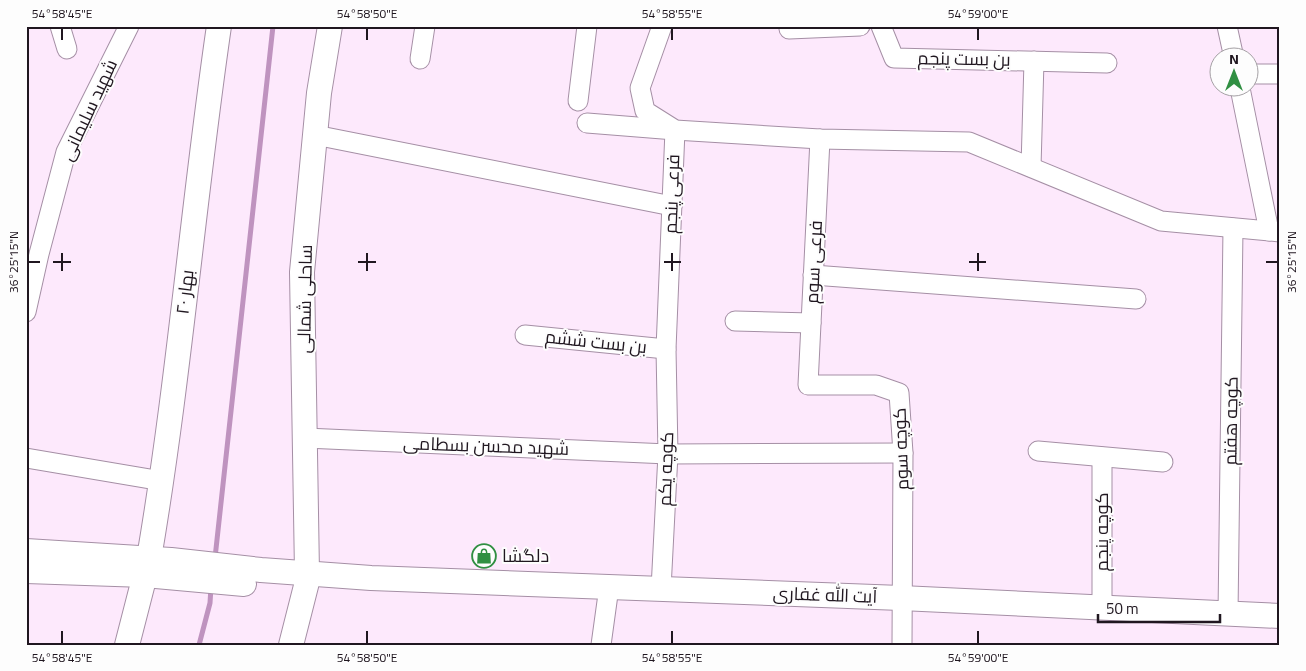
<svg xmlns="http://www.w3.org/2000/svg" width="1306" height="671" font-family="Georgia,Cairo,serif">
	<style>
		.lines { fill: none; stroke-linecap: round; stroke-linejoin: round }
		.stream { stroke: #bf93bf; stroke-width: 5 }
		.minor-casing { stroke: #a58fa5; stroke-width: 21 }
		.tertiary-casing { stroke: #a58fa5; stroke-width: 26 }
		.minor { stroke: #fff; stroke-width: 19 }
		.tertiary { stroke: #fff; stroke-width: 24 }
		.ticks { fill: none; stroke: #201720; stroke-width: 2 }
		.labels { text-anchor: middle; stroke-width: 4; stroke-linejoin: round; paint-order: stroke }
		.street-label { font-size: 18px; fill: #201720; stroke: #fdfdfd }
		.poi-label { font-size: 18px; fill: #201720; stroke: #fdfdfd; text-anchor: start }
		.neatline { fill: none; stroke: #201720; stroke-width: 2 }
		.ticks-label { font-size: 12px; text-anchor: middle; fill: #201720 }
	</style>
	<rect width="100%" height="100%" fill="#fde9fc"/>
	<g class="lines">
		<!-- stream -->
		<g class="stream">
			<polyline points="215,558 273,26"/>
			<polyline points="199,645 210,603 211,587"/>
		</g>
		<!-- minor casing -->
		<g class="minor-casing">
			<g id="minor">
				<polyline points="60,26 67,49"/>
				<polyline points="662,26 640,88 645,111 672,128"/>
				<polyline points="881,26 894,58 1107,63"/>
				<polyline points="1227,26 1234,58"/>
				<polyline points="789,29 860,26"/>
				<polyline points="420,59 425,26"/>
				<polyline points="1248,74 1280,74"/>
				<polyline points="1240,88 1269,231"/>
				<polyline points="578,101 587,26"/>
				<polyline points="587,123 675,130 820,139 969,142 1161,221 1280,232"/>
				<polyline points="315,135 672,206"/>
				<polyline points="820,139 808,385 876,385 899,393 903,453 902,645"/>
				<polyline points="1031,167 1034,61"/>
				<polyline points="813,275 1136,299"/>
				<polyline points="26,312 39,254 66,152 129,26"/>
				<polyline points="735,321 811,323"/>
				<polyline points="525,335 666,349"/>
				<polyline points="305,438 668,454 903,453"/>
				<polyline points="1038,451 1163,462"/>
				<polyline points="26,458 162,481"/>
				<polyline points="661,589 668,454 666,349 675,130"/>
				<polyline points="1102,608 1102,457"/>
				<polyline points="1228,614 1233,228"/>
				<polyline points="601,645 609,587"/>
			</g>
		</g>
		<!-- tertiary casing -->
		<g class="tertiary-casing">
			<g id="tertiary">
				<polyline points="26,551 171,560 261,570 371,578 901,598 1280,616"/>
				<path d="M149,558C179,382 193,203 219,26"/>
				<polyline points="26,571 145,575 244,584"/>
				<polyline points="127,645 145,575"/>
				<polyline points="291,645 307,582 307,573 302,272 319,93 330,26"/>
			</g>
		</g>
		<!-- minor -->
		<use href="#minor" class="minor"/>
		<!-- tertiary -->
		<use href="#tertiary" class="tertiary"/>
	</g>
	<!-- ticks -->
	<path class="ticks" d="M62,28V40M367,28V40M672,28V40M978,28V40M62,253V271M367,253V271M672,253V271M978,253V271M28,262H40M53,262H71M358,262H376M664,262H681M969,262H986M1266,262H1278M62,631V644M367,631V644M672,631V644M978,631V644"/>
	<!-- icons -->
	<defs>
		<g id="shop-ring" transform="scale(1.25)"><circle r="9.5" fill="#fdfdfd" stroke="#308f42" stroke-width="1.5"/><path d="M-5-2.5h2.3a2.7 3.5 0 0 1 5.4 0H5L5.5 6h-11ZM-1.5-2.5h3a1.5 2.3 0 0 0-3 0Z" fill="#308f42"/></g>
	</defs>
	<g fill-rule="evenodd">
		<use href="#shop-ring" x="484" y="556"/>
	</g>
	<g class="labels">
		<!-- street labels -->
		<g class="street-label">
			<text transform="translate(964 59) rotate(1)" y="6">بن بست پنجم</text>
			<text transform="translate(89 110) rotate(-65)" y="6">شهید سلیمانی</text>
			<text transform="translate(672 194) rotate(-88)" y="6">فرعی پنجم</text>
			<text transform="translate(814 262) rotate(-87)" y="6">فرعی سوم</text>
			<text transform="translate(185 292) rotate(-83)" y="6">بهار ۲۰</text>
			<text transform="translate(305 299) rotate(-89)" y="6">ساحلی شمالی</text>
			<text transform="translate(596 342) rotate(6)" y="6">بن بست ششم</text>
			<text transform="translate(1231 421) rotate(-89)" y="6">کوچه هفتم</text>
			<text transform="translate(486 446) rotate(2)" y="6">شهید محسن بسطامی</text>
			<text transform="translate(901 449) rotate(-92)" y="6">کوچه سوم</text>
			<text transform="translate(666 469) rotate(-88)" y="6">کوچه یکم</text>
			<text transform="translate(1102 532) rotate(-90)" y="6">کوچه پنجم</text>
			<text transform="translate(825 595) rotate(2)" y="6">آیت الله غفاری</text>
		</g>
		<!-- poi labels -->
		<g class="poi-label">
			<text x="502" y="562">دلگشا</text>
		</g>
	</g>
	<!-- border -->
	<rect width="1306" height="671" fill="none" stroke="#fdfdfd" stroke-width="55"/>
	<!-- north arrow -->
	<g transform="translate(1234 72)"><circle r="24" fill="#fdfdfd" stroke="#a5a1a5"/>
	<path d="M0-4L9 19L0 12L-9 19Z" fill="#308f42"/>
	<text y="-8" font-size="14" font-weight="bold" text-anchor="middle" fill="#201720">N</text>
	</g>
	<!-- scale -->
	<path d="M1098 614v8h122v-8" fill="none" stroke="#201720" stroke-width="2.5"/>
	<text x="1106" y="614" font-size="15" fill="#201720" stroke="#fdfdfd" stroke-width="4" paint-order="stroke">50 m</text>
	<rect x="28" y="28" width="1250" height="616" class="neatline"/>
	<g class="ticks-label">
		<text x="62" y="18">54°58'45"E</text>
		<text x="367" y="18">54°58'50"E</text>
		<text x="672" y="18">54°58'55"E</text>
		<text x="978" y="18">54°59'00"E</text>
		<text transform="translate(14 262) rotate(-90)" y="4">36°25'15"N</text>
		<text transform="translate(1292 262) rotate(-90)" y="4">36°25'15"N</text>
		<text x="62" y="662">54°58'45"E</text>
		<text x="367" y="662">54°58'50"E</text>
		<text x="672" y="662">54°58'55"E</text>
		<text x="978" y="662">54°59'00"E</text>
	</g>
</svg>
